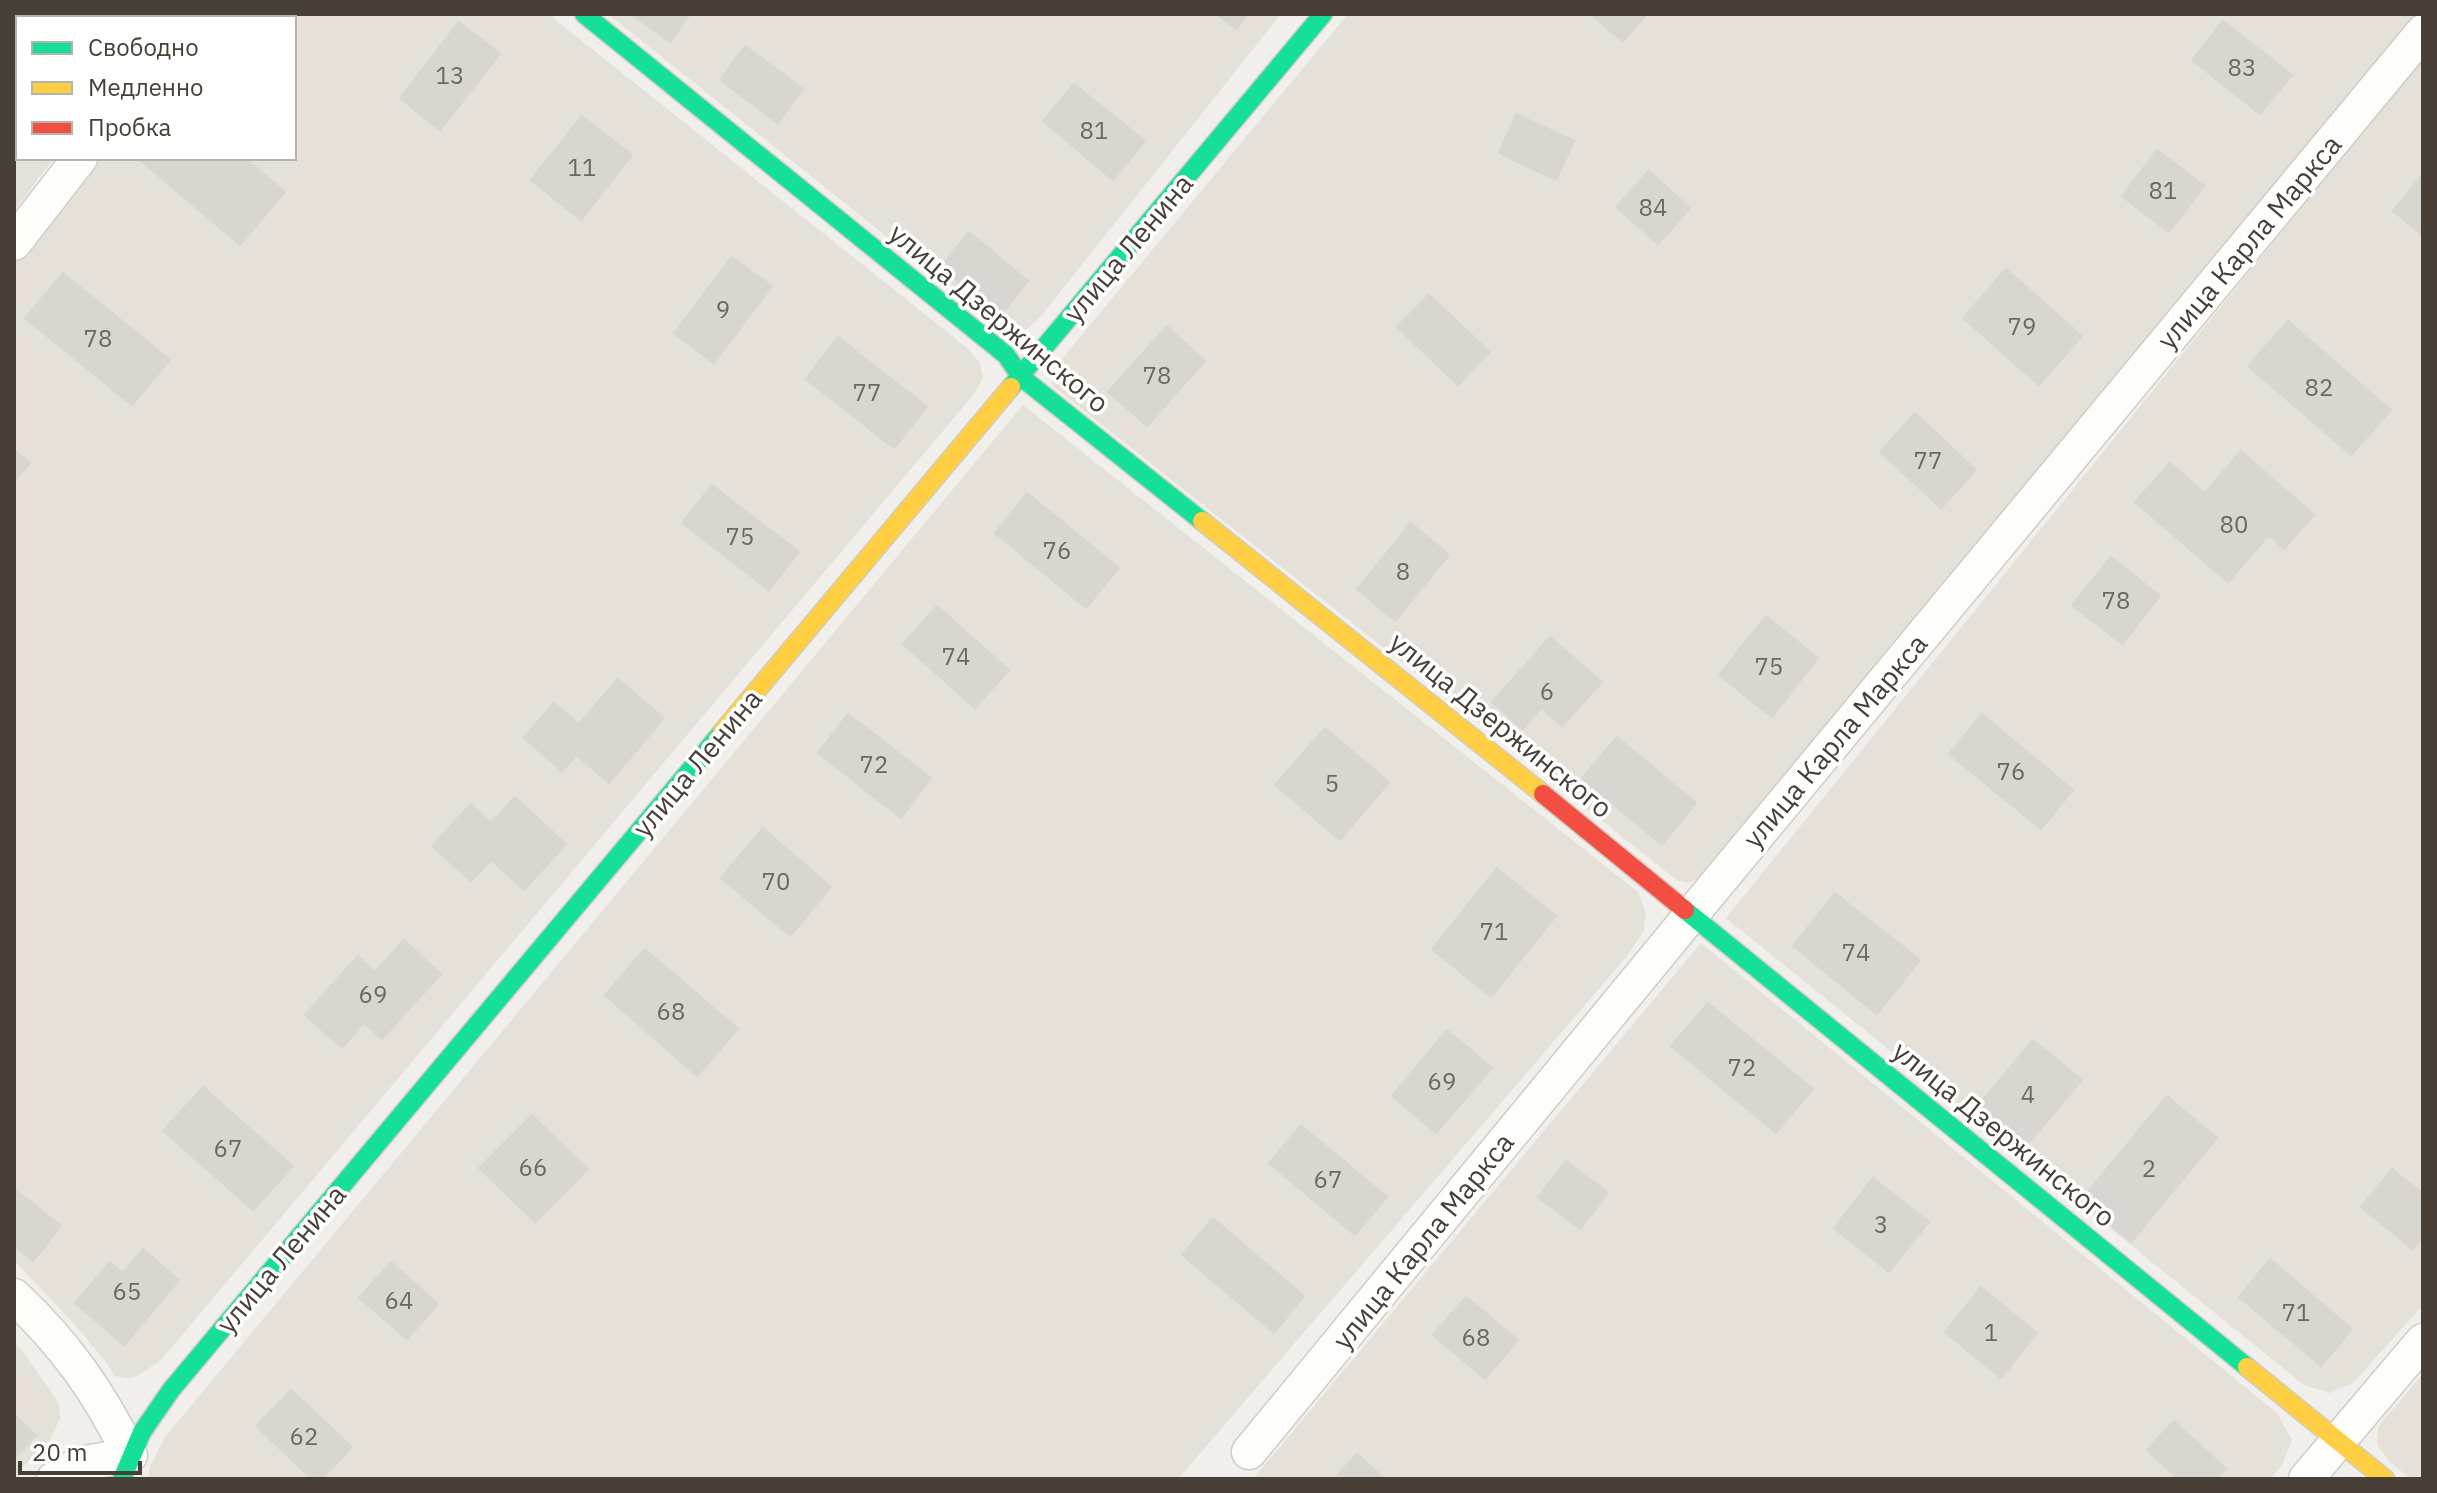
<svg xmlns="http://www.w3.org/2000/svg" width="2437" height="1493" font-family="'IBM Plex Sans',sans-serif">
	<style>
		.residential { fill: #e5e0d8 }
		.building { fill: #d9d6d2; stroke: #d9d6d1; stroke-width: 2 }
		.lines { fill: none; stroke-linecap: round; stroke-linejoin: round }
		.street-casing { stroke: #cfcdc8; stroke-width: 37 }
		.fast-casing { stroke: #d1ccc2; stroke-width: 21 }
		.slow-casing { stroke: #d1ccc2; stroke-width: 21 }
		.jam-casing { stroke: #d1ccc2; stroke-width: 21 }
		.street { stroke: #fdfdfc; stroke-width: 34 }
		.fast { stroke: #16e098; stroke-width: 18 }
		.slow { stroke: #ffcf43; stroke-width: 18 }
		.jam { stroke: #f24e42; stroke-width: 18 }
		.labels { text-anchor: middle; stroke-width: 7; stroke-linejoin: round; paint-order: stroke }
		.number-label { font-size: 24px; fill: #6e675e }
		.street-label { font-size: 28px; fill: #484036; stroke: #fff }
	</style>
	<rect width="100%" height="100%" fill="#f1efeb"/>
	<!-- residential -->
	<g class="residential">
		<polygon points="14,14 163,14 160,18 18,18 18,158 54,158 14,211"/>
		<polygon points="207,14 548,14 966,347 980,363 983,378 974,394 161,1360 137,1376 127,1378 114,1376 106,1362 75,1325 14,1260 14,262 95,158 294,158 294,18 204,18"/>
		<polygon points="608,14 992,14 995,16 997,14 1281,14 1041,316 1027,329 1015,332 1000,327"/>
		<polygon points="1348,14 2415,14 1703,877 1688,883 1678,881 1052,385 1052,371"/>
		<polygon points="2423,57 2423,1305 2354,1382 2330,1393 2304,1385 1726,918"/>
		<polygon points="1023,405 1638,892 1646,913 1644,930 1628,955 1178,1479 148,1479 150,1467 165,1437"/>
		<polygon points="1701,943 2277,1413 2292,1440 2282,1465 2270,1479 1253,1479"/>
		<polygon points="14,1343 21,1349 59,1403 60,1419 49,1441 14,1476"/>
		<polygon points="2423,1374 2423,1479 2411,1479 2389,1461 2377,1444 2378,1427"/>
	</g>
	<!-- building -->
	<g class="building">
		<polygon points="24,14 91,14 88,18 20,18"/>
		<polygon points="631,14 690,14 670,42"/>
		<polygon points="1217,14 1248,14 1236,29"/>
		<polygon points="1590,14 1647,14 1623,41"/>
		<polygon points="2223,21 2292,75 2260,114 2192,60"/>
		<polygon points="459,22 500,54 440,130 400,98"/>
		<polygon points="745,46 803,89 778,123 720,80"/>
		<polygon points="1074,84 1145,141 1113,180 1043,121"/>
		<polygon points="1516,114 1574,141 1556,180 1499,153"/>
		<polygon points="582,116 632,155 581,220 531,180"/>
		<polygon points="2157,150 2204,186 2169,232 2122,196"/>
		<polygon points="144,158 245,158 285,192 240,245 141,161"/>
		<polygon points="1649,171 1690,208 1658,244 1616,207"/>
		<polygon points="2423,174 2423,235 2393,211"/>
		<polygon points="969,232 1028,281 1000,316 940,267"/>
		<polygon points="732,257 772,286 714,363 674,333"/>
		<polygon points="2006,269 2082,336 2039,385 1963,318"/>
		<polygon points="63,273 170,360 132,405 25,318"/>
		<polygon points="1429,295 1490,352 1458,385 1397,327"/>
		<polygon points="2288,321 2391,410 2351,455 2248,366"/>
		<polygon points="1167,326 1205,361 1147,426 1108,392"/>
		<polygon points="838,337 927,407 894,448 806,379"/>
		<polygon points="1915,413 1976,470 1941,508 1880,452"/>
		<polygon points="14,450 30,463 14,482"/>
		<polygon points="2241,451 2314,515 2284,549 2269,535 2228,582 2135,502 2170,463 2205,493"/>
		<polygon points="712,485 799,552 769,590 682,523"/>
		<polygon points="1027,493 1119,568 1086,608 995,533"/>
		<polygon points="1411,523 1449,555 1395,621 1357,589"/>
		<polygon points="2111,557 2160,596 2122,644 2072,605"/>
		<polygon points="937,606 1009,670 975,708 903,644"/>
		<polygon points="1766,616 1818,658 1772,717 1719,675"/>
		<polygon points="1550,637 1602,682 1562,726 1541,708 1523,729 1492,702"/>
		<polygon points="618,679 664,718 609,783 576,755 562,771 524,738 554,703 579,724"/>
		<polygon points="848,714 931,778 901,818 818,753"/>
		<polygon points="1982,714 2073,790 2041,829 1949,754"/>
		<polygon points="1325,728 1389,782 1340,840 1275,785"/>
		<polygon points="1617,737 1696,803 1662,845 1582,778"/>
		<polygon points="515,797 566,844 524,890 491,860 471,881 432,846 471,804 491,823"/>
		<polygon points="763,828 831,887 790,936 721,878"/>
		<polygon points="1497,868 1556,916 1491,997 1432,949"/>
		<polygon points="1835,893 1920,960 1877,1014 1793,946"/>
		<polygon points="404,940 441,974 382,1039 364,1023 342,1048 305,1015 358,956 375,972"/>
		<polygon points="645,949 738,1029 697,1076 605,995"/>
		<polygon points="1708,1003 1813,1089 1776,1133 1671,1046"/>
		<polygon points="1447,1030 1492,1068 1436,1133 1392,1096"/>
		<polygon points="2033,1040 2082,1080 2023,1150 1974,1110"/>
		<polygon points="203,1087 293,1166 253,1210 163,1131"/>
		<polygon points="2167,1096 2217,1138 2131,1242 2081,1200"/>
		<polygon points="532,1115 588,1169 535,1222 479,1168"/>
		<polygon points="1301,1125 1387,1197 1355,1235 1269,1163"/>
		<polygon points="1566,1161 1608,1193 1580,1229 1538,1197"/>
		<polygon points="2392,1169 2423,1194 2423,1236 2413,1249 2361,1207"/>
		<polygon points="1873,1178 1929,1222 1889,1272 1834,1228"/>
		<polygon points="14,1189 61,1226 33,1261 14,1245"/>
		<polygon points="1213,1218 1304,1296 1274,1333 1182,1255"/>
		<polygon points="143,1249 179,1280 124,1345 75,1303 110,1262 123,1273"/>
		<polygon points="2270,1259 2352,1329 2321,1366 2239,1297"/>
		<polygon points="391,1262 438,1304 407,1339 359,1298"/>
		<polygon points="1981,1287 2037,1333 2001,1378 1945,1332"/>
		<polygon points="1466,1297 1518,1340 1485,1379 1433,1335"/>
		<polygon points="291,1390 352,1447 322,1479 312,1479 256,1426"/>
		<polygon points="14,1415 36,1435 14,1459"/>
		<polygon points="2174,1421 2226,1469 2216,1479 2178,1479 2147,1450"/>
		<polygon points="1357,1454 1385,1479 1334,1479"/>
	</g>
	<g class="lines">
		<!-- street casing -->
		<g class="street-casing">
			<g id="street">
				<polyline points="188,18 191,14"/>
				<polyline points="14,243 80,158"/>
				<path d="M14,1296C65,1344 99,1392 130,1455L80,1464L54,1479"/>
				<polyline points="1249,1452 1691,915 2423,32"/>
				<polyline points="2306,1479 2423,1341"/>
			</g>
		</g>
		<!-- fast casing -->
		<g class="fast-casing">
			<g id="fast">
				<polyline points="584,14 1006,355 1021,377 1202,521"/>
				<polyline points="1011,387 1323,14"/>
				<polyline points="1685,910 2247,1367"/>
				<polyline points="122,1479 142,1432 171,1390 722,732"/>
			</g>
		</g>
		<!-- slow casing -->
		<g class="slow-casing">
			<g id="slow">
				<polyline points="1202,521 1543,794"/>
				<polyline points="722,732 1011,387"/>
				<polyline points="2247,1367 2385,1479"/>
			</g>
		</g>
		<!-- jam casing -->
		<g class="jam-casing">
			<polyline id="jam" points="1543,794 1685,910"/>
		</g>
		<!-- street -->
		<use href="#street" class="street"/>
		<!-- fast -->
		<use href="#fast" class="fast"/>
		<!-- slow -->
		<use href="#slow" class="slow"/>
		<!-- jam -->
		<use href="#jam" class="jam"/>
	</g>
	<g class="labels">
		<!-- number labels -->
		<g class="number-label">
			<text x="2242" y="76">83</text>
			<text x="450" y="84">13</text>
			<text x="1094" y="139">81</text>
			<text x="582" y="176">11</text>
			<text x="2163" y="199">81</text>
			<text x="1653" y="216">84</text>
			<text x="723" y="318">9</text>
			<text x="2022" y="335">79</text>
			<text x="98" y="347">78</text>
			<text x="1157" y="384">78</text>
			<text x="2319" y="396">82</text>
			<text x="867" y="401">77</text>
			<text x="1928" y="469">77</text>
			<text x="2234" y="533">80</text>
			<text x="740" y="545">75</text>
			<text x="1057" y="559">76</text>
			<text x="1403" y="580">8</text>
			<text x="2116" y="609">78</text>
			<text x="956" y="665">74</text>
			<text x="1769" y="675">75</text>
			<text x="1547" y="700">6</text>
			<text x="874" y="773">72</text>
			<text x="2011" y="780">76</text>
			<text x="1332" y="792">5</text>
			<text x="776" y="890">70</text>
			<text x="1494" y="940">71</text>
			<text x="1856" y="961">74</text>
			<text x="373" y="1003">69</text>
			<text x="671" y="1020">68</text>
			<text x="1742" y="1076">72</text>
			<text x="1442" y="1090">69</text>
			<text x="2028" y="1103">4</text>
			<text x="228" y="1157">67</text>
			<text x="533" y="1176">66</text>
			<text x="2149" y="1177">2</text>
			<text x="1328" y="1188">67</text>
			<text x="1881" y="1233">3</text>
			<text x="127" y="1300">65</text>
			<text x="399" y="1309">64</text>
			<text x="2296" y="1321">71</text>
			<text x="1991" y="1341">1</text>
			<text x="1476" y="1346">68</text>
			<text x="304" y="1445">62</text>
		</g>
		<!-- street labels -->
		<g class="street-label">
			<text transform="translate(2249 242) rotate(-50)" y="10">улица Карла Маркса</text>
			<text transform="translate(1128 248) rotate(-50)" y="10">улица Ленина</text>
			<text transform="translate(999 318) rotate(40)" y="10">улица Дзержинского</text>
			<text transform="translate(1501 725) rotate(39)" y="10">улица Дзержинского</text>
			<text transform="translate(1835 741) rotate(-50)" y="10">улица Карла Маркса</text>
			<text transform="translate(697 763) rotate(-50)" y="10">улица Ленина</text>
			<text transform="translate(2004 1134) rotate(39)" y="10">улица Дзержинского</text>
			<text transform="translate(1423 1241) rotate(-51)" y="10">улица Карла Маркса</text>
			<text transform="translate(281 1259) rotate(-50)" y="10">улица Ленина</text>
		</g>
	</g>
	<!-- border -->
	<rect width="2437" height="1493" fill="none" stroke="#484036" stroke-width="32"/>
	<!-- legend -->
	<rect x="16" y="16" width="280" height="144" fill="#ffffff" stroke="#b6b3af" stroke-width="2"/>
	<rect x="32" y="42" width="40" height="12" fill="#16e098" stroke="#b6b3af" stroke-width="2"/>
	<text x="88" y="56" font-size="24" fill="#484036">Свободно</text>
	<rect x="32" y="82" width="40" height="12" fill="#ffcf43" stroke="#b6b3af" stroke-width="2"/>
	<text x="88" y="96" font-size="24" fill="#484036">Медленно</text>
	<rect x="32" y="122" width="40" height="12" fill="#f24e42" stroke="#b6b3af" stroke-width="2"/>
	<text x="88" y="136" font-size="24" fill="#484036">Пробка</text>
	<!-- scale -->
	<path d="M20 1461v12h120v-12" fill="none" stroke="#484036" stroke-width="4"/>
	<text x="32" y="1461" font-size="24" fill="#484036" stroke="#ffffff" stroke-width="6" paint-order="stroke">20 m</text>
</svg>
